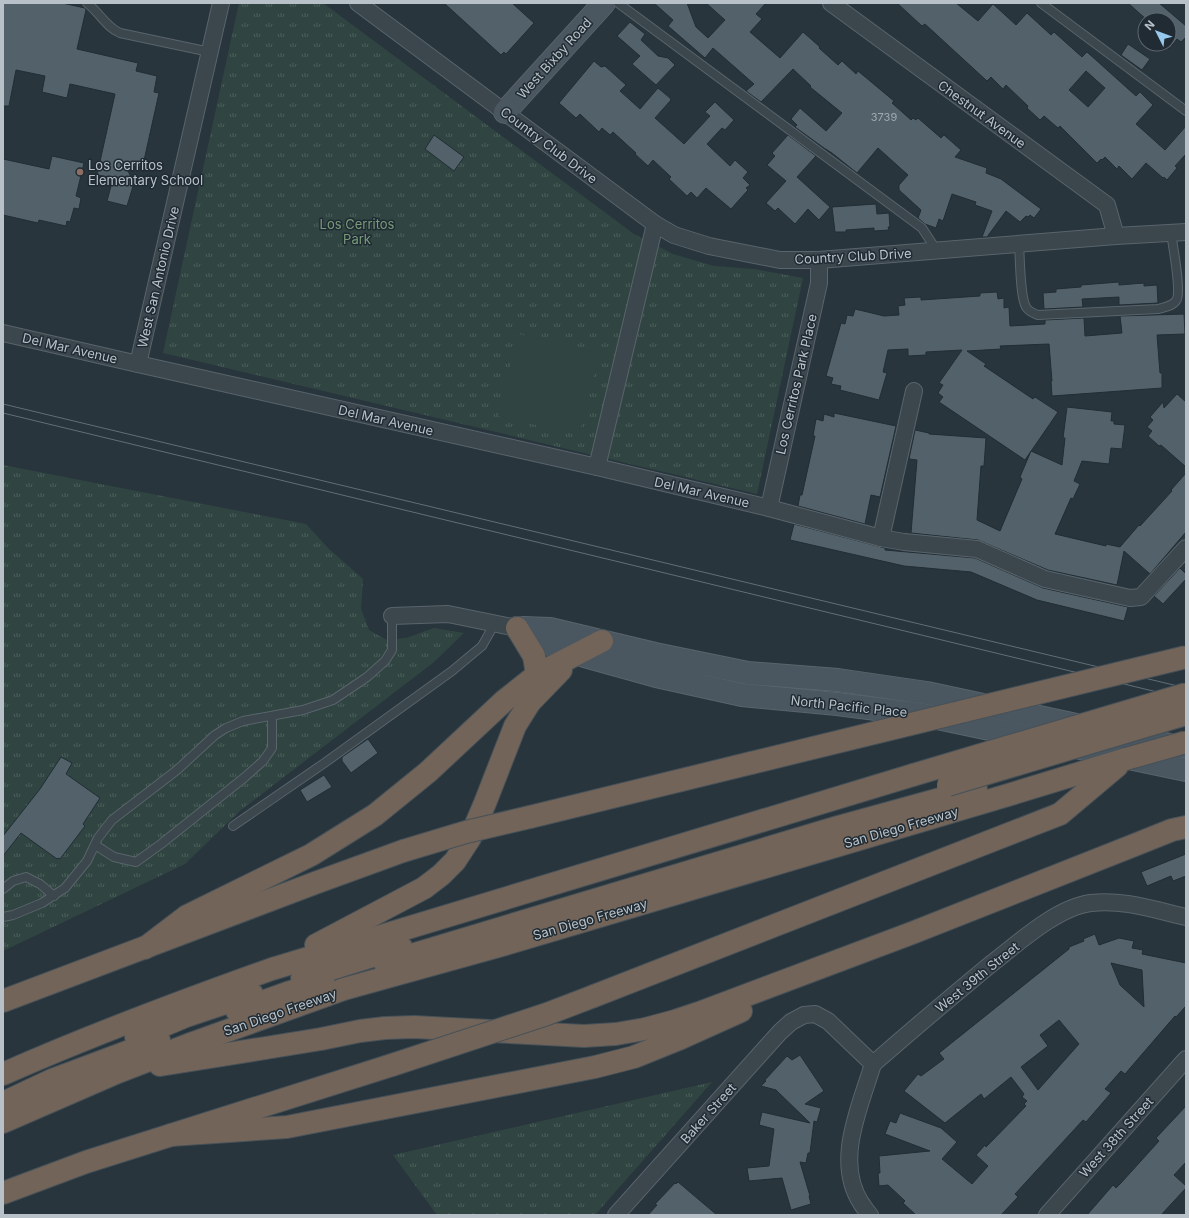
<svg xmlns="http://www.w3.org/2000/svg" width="1189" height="1218" font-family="Inter,sans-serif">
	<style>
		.grass { fill: url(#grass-tufts) }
		.garden { fill: #304541 }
		.building { fill: #53626a; stroke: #222d35; fill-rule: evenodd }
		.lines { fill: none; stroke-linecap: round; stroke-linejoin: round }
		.lane-casing { stroke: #59646b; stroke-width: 10 }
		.street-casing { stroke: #59646b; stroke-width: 18 }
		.secondary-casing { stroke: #59646b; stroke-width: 24 }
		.highway-casing { stroke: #465158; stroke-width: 24 }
		.lane { stroke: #3b464d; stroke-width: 8 }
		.street { stroke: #3b464d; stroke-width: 16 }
		.secondary { stroke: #4a5660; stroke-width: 22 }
		.highway { stroke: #736459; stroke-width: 22 }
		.tram { stroke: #626e77; stroke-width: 1 }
		.highway-bridge-casing { stroke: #465158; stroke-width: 24; stroke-linecap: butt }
		.highway-bridge { stroke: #736459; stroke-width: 22 }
		.education-dot { fill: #8d6e63; stroke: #202b33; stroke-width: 1.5 }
		.labels { text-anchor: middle; stroke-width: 3; stroke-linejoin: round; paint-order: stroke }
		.number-label { font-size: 11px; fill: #9fa9b0 }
		.street-label { font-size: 13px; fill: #b8c1c8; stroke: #202b33 }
		.poi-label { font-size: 13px; fill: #b8c1c8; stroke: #202b33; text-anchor: start }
		.park-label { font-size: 13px; fill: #789c79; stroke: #202b33 }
	</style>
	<defs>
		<pattern id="grass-tufts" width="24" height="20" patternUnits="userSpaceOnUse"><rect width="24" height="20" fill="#304541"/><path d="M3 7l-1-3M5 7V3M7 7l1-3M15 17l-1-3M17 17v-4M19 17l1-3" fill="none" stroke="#4c5e5b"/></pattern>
	</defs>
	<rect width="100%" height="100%" fill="#28353d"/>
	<!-- grass -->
	<g class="grass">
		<polygon points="239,3 323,3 634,234 673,254 714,266 754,269 803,278 757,494 163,353"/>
		<polygon points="3,465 306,524 328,548 363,579 361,609 369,630 387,640 406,638 434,628 464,633 434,662 241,810 185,864 3,951"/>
		<polygon points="712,1082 595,1215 437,1215 393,1155"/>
	</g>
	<!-- garden -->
	<polygon class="garden" points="518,334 599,353 579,435 498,416"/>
	<!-- building -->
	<g class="building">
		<polygon points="3,3 62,3 85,8 86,10 77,49 138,63 136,71 157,76 154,92 159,93 143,165 141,165 140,167 125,165 134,183 127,206 107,201 111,186 106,185 108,177 97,175 115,94 70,84 67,98 42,92 45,76 16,70 9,106 3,106"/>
		<polygon points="444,3 512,3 534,23 506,54 504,52 501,55"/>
		<polygon points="654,3 687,3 696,27 708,38 725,20 706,3 766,3 756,14 762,19 750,32 780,58 803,32 820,47 819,48 838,65 842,61 856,74 858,71 894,101 892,103 911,120 913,118 916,120 918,118 941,138 944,135 961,150 955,157 987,168 986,173 1001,179 1041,209 1034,218 1030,215 1028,217 1026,216 1020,222 1006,211 987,237 982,237 992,211 975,205 976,202 952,194 943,221 939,219 936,228 925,224 918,218 921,210 899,190 899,185 908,175 878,148 857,173 832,153 824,148 795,127 797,125 791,119 800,108 826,131 842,113 810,87 811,86 793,69 761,102 746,91 754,84 713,48 705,58 668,26 673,20"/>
		<path d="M897,3H956L978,21L993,4L1016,25L1027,13L1051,35L1054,32L1082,57L1087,52L1136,96L1140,92L1153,105L1136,124L1165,150L1186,126V154L1175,166L1177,168L1167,180L1164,177L1163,178L1146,163L1132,179L1119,166L1117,169L1105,157L1102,160L1101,159L1097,163L1060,126L1058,128L1044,116L1040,120L1027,108L1028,106L1006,85L1003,89L991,77L987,81L925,24L922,26ZM1086,71L1105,88L1088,107L1069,90Z"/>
		<polygon points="1128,3 1159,3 1186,26 1186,37 1181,42 1177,39 1169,49 1169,20 1147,20"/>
		<polygon points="630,22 645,34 641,40 658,56 668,58 675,65 656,85 632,64 640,56 617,36"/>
		<polygon points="1128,44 1150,59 1142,70 1121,55"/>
		<polygon points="594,61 601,67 605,66 626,85 620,91 640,109 658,88 670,98 671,100 655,118 684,144 710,116 705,112 715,102 734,120 725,130 722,128 707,144 730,166 735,160 748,172 743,178 750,185 746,188 748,190 731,209 706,188 697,198 691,192 687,196 669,179 671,177 653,160 648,166 635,154 636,153 613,132 610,135 602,128 599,132 580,114 576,118 559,103"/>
		<polygon points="434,135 464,157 454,171 425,149"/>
		<polygon points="788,135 816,156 797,177 830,207 819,220 808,209 795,224 778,208 775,211 766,203 786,181 767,165 775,156 772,153"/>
		<polygon points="52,156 84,163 76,196 81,198 79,209 74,208 70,222 67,221 66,226 39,220 38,223 3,215 3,159 49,169"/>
		<polygon points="876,204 877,214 889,213 890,227 888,227 889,230 874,231 874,228 846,230 846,232 835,232 832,207"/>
		<polygon points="1119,282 1119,285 1144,283 1144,286 1157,285 1158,303 1119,305 1119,297 1082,299 1083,307 1044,309 1043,293 1056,292 1056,289 1081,287 1081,285"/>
		<polygon points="997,292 998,299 1004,298 1004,308 1009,307 1010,326 1045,324 1045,320 1084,318 1085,336 1122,333 1120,316 1184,314 1185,334 1157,335 1160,373 1162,373 1162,388 1052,396 1051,381 1052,381 1049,344 1000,346 1001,349 967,351 986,364 984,366 1033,399 1035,397 1058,412 1025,460 939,402 943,397 938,393 943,385 939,383 962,350 926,352 926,355 908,356 908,349 888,350 883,372 887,373 879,400 840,390 841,386 831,384 833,378 826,376 841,323 845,324 847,315 853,316 855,309 884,316 899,315 898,306 905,305 904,298 921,297 921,300 980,296 980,293"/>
		<polygon points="1177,394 1186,402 1186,467 1161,445 1159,446 1148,436 1152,431 1147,427 1153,420 1150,417 1163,402 1164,408"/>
		<polygon points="1067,407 1112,412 1111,421 1114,421 1114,424 1125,425 1122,449 1111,448 1109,464 1082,461 1074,481 1080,484 1073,499 1071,498 1055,534 1106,546 1106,544 1120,547 1139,525 1140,526 1162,502 1172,491 1171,490 1186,473 1186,532 1150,574 1124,551 1117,585 1048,570 978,540 911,533 917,460 909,459 915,430 929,433 929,434 986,438 984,466 981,466 977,520 1000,531 1022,479 1020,477 1031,451 1062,465 1065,438 1063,438"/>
		<polygon points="834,413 896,426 880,497 871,495 865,524 798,506 800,495 802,495 815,436 813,436 816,419 823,421 824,414 834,417"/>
		<polygon points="794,524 885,548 885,550 975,558 1043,588 1128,607 1124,621 1037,600 971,572 904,566 790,540"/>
		<polygon points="1180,568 1186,574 1186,579 1163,604 1154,596"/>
		<polygon points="368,739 378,753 351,773 342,761 342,757"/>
		<polygon points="61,757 72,763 66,774 100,798 83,824 85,826 60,859 58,858 57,859 21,833 3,856 3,836 40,789"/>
		<polygon points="324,775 332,787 307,802 300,790"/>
		<polygon points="1186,854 1186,876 1173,881 1171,876 1147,886 1141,872"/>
		<path d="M1095,934L1099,945L1119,938L1134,941L1132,948L1143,950L1142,954L1186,963V1006L1176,1017L1175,1016L1125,1074L1121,1071L1105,1089L1111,1093L1086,1122L1083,1120L1015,1194L1018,1197L1001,1215H916L903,1203L905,1201L888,1185L879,1186L878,1173H880L879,1156L930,1151L885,1134L890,1121L896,1123L900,1113L941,1128L957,1142L942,1159L972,1184L988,1166L976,1155L985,1145L986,1147L1026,1106L1024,1104L1027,1101L1022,1097L1024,1094L1011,1077L984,1099L981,1094L945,1123L904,1091L918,1074L921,1076L944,1059L939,1053L1069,949V947L1084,941L1083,939ZM1111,963L1142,970L1144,1007L1120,985ZM1059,1020L1079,1044L1038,1090L1021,1067L1048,1046L1040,1035Z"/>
		<polygon points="800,1055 824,1091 805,1104 821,1108 817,1122 814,1121 810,1153 808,1153 806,1163 800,1162 810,1196 809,1196 811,1204 791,1210 782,1178 749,1181 747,1168 769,1166 774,1129 759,1125 762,1112 810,1123 776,1090 761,1086 766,1081 765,1080 787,1056 792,1060"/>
		<polygon points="1186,1106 1186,1162 1174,1175 1186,1186 1186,1188 1161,1215 1087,1215 1113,1185 1116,1188 1121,1183 1159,1141 1156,1138"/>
		<polygon points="678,1182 717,1215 648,1215 657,1205 655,1204 675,1183 676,1184"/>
	</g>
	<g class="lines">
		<!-- lane casing -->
		<g class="lane-casing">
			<g id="lane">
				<path d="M87,3C99,12 106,27 120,33L210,52"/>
				<polyline points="618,3 922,228 937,251"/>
				<polyline points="1041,3 1186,111"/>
				<path d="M1019,244C1020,257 1020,297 1026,307C1029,312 1033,313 1038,315L1158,309C1165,307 1174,306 1177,299C1181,288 1173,247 1171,233"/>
				<polyline points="233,826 323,764 452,671 482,646 495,623"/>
				<polyline points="95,845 114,857 136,862 161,844 245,777 263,761 272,748 272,716"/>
				<polyline points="3,889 13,881 26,877 40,884 54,896"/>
				<polyline points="3,917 13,915 42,903 65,888 87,861 98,838 112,820 177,770 215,735 226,728 243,721 303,710 333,700 367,677 385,661 392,650 392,616"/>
			</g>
		</g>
		<!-- street casing -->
		<g class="street-casing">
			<g id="street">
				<polyline points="358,3 655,224 674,235 709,246 780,260 819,260 1116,236 1186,232"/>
				<polyline points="831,3 1107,205 1116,236"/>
				<polyline points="3,333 138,364 597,467 769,508 881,538 904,542 977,549 1045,579 1130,598 1141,597 1186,548"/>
				<polyline points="138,364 221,3"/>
				<polyline points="597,467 655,224"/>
				<polyline points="769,508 819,283 819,260"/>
				<polyline points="881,538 914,391"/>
				<polyline points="392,616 448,614 517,628"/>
				<path d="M873,1064C912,1030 951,997 991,964C1017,944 1057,907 1091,903C1123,899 1155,910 1186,917"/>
				<polyline points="616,1215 780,1032 791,1022 804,1015 815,1014 828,1021 873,1064"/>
				<path d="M870,1215C866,1211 864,1207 861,1203C834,1161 860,1107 873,1064"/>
				<polyline points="1047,1215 1186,1059"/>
			</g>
		</g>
		<!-- secondary casing -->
		<g class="secondary-casing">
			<g id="secondary">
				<polyline points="505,112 604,3"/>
				<polyline points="517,628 547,643 577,654 656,676 742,695 837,704 923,715 1186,770"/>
				<polyline points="523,628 550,629 655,654 748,673 838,680 927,693 1179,747"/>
			</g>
		</g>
		<!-- highway casing -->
		<g class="highway-casing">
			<g id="highway">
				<polyline points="517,628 534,656 539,687"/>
				<polyline points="530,817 751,763"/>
				<polyline points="316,945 424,888 441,875 455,861 470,838 485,803 515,726 530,702 561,670"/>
				<polyline points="145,948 187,916 311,855 375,815 428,772 504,701 538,674 602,641"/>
				<polyline points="385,963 838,827 976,789"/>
				<polyline points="302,978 401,947"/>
				<polyline points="594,996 1060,814 1117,766"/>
				<polyline points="3,1001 315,883 403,851"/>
				<polyline points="237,1011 287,993 323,982"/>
				<polyline points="136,1037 186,1016 252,994"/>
				<polyline points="160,1065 321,1039 360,1031 385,1028 414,1027 584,1036 616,1034 645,1029 675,1021 699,1013 912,933 1132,846 1172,830 1186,827"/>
				<path d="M3,1074C91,1035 182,1001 272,969L913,775"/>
				<polyline points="3,1103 52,1080 159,1040"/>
				<polyline points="3,1122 118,1072 193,1043 344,989 499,946 1008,795 1126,759"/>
				<polyline points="171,1135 287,1127 595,1067 634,1057 681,1038 741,1011"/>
				<polyline points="3,1193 86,1162 392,1065"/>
			</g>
		</g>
		<!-- lane -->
		<use href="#lane" class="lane"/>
		<!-- street -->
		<use href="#street" class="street"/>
		<!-- secondary -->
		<use href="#secondary" class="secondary"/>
		<!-- highway -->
		<use href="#highway" class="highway"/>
		<!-- tram -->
		<g class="tram">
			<polyline points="3,404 1186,688"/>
			<polyline points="3,413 1186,699"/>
		</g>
		<!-- highway-bridge casing -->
		<g class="highway-bridge-casing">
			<g id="highway-bridge">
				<polyline points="1126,759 1186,742"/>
				<polyline points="751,763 1186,657"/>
				<polyline points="913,775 1186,694"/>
				<polyline points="948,785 1186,714"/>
				<polyline points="403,851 466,832 530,817"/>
				<polyline points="392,1065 547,1014 594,996"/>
			</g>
		</g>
		<!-- highway-bridge -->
		<use href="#highway-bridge" class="highway-bridge"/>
	</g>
	<!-- markers -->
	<circle class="education-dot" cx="80" cy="172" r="4"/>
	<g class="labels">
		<!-- number labels -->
		<g class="number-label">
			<text x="884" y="121">3739</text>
		</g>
		<!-- street labels -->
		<g class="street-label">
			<text transform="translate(554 58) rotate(-48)" y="5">West Bixby Road</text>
			<text transform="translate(982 114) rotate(36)" y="5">Chestnut Avenue</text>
			<text transform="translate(549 145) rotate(37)" y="5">Country Club Drive</text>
			<text transform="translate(853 256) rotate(-3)" y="5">Country Club Drive</text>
			<text transform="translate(158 277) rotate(-77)" y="5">West San Antonio Drive</text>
			<text transform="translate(70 348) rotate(13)" y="5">Del Mar Avenue</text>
			<text transform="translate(796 384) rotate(-77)" y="5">Los Cerritos Park Place</text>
			<text transform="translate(386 420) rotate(13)" y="5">Del Mar Avenue</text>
			<text transform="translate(702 492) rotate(13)" y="5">Del Mar Avenue</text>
			<text transform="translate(849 706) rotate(6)" y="5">North Pacific Place</text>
			<text transform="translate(901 827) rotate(-16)" y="5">San Diego Freeway</text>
			<text transform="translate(590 919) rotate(-16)" y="5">San Diego Freeway</text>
			<text transform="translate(977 977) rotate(-39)" y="5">West 39th Street</text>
			<text transform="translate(280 1012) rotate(-19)" y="5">San Diego Freeway</text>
			<text transform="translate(708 1113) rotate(-48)" y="5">Baker Street</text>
			<text transform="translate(1116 1137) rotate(-48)" y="5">West 38th Street</text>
		</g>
		<!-- poi labels -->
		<g class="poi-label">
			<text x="88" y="170">Los Cerritos<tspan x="88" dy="15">Elementary School</tspan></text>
		</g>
		<!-- park labels -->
		<g class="park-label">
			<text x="357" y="229">Los Cerritos<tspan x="357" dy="15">Park</tspan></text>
		</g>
	</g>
	<!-- border -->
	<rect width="1189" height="1218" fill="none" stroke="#b8c1c8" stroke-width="8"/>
	<!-- north arrow -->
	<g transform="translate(1157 32) rotate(312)"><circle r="19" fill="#202b33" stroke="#5d676f"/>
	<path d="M0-3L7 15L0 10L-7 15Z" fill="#97c9ee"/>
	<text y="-6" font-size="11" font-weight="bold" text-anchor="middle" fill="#b8c1c8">N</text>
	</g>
</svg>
